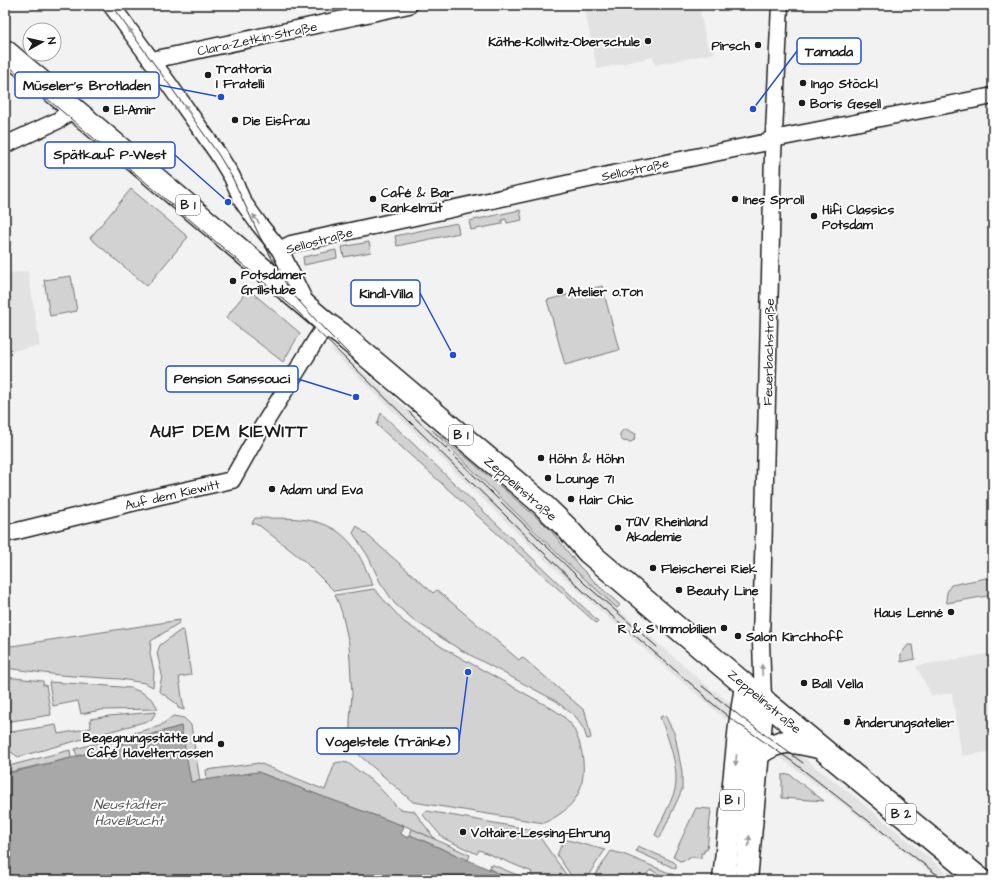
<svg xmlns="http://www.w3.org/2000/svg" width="998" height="885" font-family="'Architects Daughter',sans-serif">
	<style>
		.built { fill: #e2e2e2 }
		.green { fill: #d2d2d2; stroke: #777 }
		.water { fill: #a8a8a8; stroke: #707070 }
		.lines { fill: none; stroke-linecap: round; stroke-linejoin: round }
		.street-casing { stroke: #1c1c1c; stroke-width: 19 }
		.primary-casing { stroke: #1c1c1c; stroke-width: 25 }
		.street { stroke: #fff; stroke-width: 16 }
		.primary { stroke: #fff; stroke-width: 22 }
		.tram { stroke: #1c1c1c; stroke-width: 1 }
		.oneway { fill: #999 }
		.poi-dot { fill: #1c1c1c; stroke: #fff; stroke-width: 1.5 }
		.labels { text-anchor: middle; stroke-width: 4; stroke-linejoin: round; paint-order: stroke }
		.shield { fill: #fff; stroke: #606060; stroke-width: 1 }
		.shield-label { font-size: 12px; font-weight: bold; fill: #1c1c1c }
		.street-label { font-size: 13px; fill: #1c1c1c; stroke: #fff }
		.poi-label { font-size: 13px; font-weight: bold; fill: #1c1c1c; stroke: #fff; text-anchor: start }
		.water-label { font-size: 14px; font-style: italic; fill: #5b5b5b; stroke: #fff }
		.district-label { font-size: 17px; font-weight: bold; letter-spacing: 1px; fill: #1c1c1c; stroke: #fff }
		.leader { fill: none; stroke: #1d4ed8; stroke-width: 1.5 }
		.callout-dot { fill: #1d4ed8; stroke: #fff; stroke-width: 1.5 }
		.callout { fill: #fff; stroke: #1d4ed8; stroke-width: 1.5 }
		.callout-label { font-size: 14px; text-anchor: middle; font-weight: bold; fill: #1c1c1c }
	</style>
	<rect width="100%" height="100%" fill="#f2f2f2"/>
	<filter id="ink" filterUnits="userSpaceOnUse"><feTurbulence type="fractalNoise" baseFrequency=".025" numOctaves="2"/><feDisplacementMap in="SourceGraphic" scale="8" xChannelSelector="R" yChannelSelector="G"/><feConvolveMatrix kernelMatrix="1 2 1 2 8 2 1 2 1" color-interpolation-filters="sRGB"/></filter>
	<g filter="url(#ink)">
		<!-- built -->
		<g class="built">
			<polygon points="584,5 699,5 707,46 713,45 715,53 655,65 653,57 597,69"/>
			<polygon points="28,271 40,346 5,352 5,274"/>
			<polygon points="329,348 334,349 343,355 432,430 566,563 617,608 706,685 732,704 726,720 604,614 557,571 504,520"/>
			<polygon points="993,653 993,751 962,756 952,693 932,696 916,666"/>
			<polygon points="789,747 855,797 956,880 940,880 840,802 774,753"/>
		</g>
		<!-- green -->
		<g class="green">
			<polygon points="131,189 188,237 147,286 90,238"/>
			<polygon points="520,210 522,220 507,223 506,219 502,220 502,224 471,230 469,221"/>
			<polygon points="457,223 459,233 397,246 395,236"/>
			<polygon points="369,242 371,252 344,257 342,247"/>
			<polygon points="336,250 337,258 304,265 303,257"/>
			<polygon points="71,276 77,311 50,316 44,280"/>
			<polygon points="602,286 619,350 565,365 547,300"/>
			<polygon points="248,289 300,333 283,362 226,318"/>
			<polygon points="381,413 598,621 596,623 377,425"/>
			<path d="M626,429L636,434L634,440L631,442L623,441C618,437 619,431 626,429Z"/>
			<polygon points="432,430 467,458 549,528 579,566 600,587 620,605 617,608 566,562"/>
			<path d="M255,518C295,519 332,513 357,552C363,562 368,574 373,585L334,591L303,560L260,526L252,523Z"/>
			<polygon points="357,526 433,593 437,590 519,660 522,657 585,711 591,738 587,739 584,730 576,717 556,701 459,649 415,621 395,604 380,582 368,556 353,533"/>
			<path d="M986,578L993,581V595L947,603C945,596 947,591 951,585Z"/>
			<path d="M374,589L404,622L445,649L551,708C558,712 565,717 570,723C584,743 589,779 575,799C567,811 556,817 544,823L413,802L350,747V721L352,694L349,644L342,613L339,604L335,595Z"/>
			<polygon points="180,620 179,623 151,641 150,654 154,671 153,687 145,683 120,679 59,675 5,668 5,647"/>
			<polygon points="181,630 184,631 191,675 179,677 184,710 178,708 177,704 159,691 162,675 157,653 160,645"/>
			<polygon points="908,645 913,645 915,659 901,662 901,654"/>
			<polygon points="5,677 43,681 43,685 46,685 51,715 5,722"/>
			<polygon points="49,682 97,685 131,688 143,693 153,700 158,709 101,710 81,714 78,701 53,706"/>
			<polygon points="156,712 151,720 18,757 8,750 5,733 56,725 58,734 91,728 90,719 109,716"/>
			<path d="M665,715L675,735L682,772V790L660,838L655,835C661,821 669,807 674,793C681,771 668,737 660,717Z"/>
			<polygon points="173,716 184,718 191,725 200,781 190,782 181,726 77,756 75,749 160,726"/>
			<polygon points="70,750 71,758 5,773 5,767"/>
			<polygon points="340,762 348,763 376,784 399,809 414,811 435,839 401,824 404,826 324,797 258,772 207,780 206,770 259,763 325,790 335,763"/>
			<polygon points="789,774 824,801 782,798 782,775"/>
			<polygon points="696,808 711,809 707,850 704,850 704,853 701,853 701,858 690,857 689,859 680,861 673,857"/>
			<polygon points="427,811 528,829 536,832 570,880 539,880 531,876 532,872 479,850 477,854 443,838 423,815 425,812"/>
			<polygon points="412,829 470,855 468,860 410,835"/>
			<polygon points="564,839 605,850 585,880 574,880 557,855"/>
			<polygon points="638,846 674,862 676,864 676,869 636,851"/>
			<polygon points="611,851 623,854 674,875 677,878 675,880 670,880 651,870 639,880 592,880"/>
			<polygon points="491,864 529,880 514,880 489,869"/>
		</g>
		<!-- water -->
		<polygon class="water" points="181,726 191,782 258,772 324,797 404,826 401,834 408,838 410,835 514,880 5,880 5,774 71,758"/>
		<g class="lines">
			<!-- street casing -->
			<g class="street-casing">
				<g id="street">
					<polyline points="111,5 168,83 218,154 232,177 243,202 258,223 280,250 305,302"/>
					<polyline points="152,60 409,5"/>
					<polyline points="5,145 59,120 66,114 69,106"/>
					<polyline points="280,250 291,244 584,180 763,143 773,139 993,96"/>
					<polyline points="5,534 160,496 232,480 258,434 316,340 327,324"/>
					<polyline points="763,699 761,642 773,154 780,5"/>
				</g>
			</g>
			<!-- primary casing -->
			<g class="primary-casing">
				<g id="primary">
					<polyline points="5,51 198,214 327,324 341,334 541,503 566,527 588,552 746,686 981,880"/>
					<path d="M757,755C779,738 792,740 818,747"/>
					<polyline points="724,880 740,725 746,686"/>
					<polyline points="746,880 763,699"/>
				</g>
			</g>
			<!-- street -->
			<use href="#street" class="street"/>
			<!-- primary -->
			<use href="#primary" class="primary"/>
			<!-- tram -->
			<g class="tram">
				<polyline points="111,5 168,83 218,154 232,177 260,237 290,291 324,329 371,376"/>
				<polyline points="5,63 294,308 467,478 583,591 704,695 707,699 730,718 793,762 944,880"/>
				<polyline points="409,412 584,583 657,647"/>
				<polyline points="702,686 741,717 803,763"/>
			</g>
		</g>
		<!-- one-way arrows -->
		<defs><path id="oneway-solid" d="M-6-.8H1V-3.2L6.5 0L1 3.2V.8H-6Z"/></defs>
		<g class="oneway">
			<use href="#oneway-solid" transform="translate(132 33) rotate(-127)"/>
			<use href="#oneway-solid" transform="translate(187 109) rotate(-125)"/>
			<use href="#oneway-solid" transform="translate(256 219) rotate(-125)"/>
			<use href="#oneway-solid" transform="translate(762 670) rotate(-92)"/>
			<use href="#oneway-solid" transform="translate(736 760) rotate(96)"/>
			<use href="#oneway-solid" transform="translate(749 841) rotate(-85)"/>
		</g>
	</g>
	<!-- markers -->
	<g class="poi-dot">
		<circle cx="648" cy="41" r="4"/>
		<circle cx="758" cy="45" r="4"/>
		<circle cx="208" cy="75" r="4"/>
		<circle cx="803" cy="83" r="4"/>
		<circle cx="802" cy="103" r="4"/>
		<circle cx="106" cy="109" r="4"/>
		<circle cx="235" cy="120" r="4"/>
		<circle cx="373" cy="199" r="4"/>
		<circle cx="735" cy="199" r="4"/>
		<circle cx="814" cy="216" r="4"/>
		<circle cx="233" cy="281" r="4"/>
		<circle cx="560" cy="291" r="4"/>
		<circle cx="541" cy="458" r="4"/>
		<circle cx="548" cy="478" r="4"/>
		<circle cx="272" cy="489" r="4"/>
		<circle cx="571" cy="499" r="4"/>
		<circle cx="618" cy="528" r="4"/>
		<circle cx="653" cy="568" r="4"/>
		<circle cx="679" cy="590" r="4"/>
		<circle cx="951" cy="612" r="4"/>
		<circle cx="724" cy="628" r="4"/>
		<circle cx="738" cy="636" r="4"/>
		<circle cx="804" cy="683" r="4"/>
		<circle cx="847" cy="722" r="4"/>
		<circle cx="221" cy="744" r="4"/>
		<circle cx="463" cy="832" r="4"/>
	</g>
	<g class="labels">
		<!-- shield labels -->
		<g class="shield">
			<rect x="176" y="195" width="24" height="20" rx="3"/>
			<rect x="449" y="425" width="24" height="20" rx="3"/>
			<rect x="720" y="790" width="24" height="20" rx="3"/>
			<rect x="886" y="804" width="30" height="20" rx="3"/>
		</g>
		<g class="shield-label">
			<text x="188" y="209">B 1</text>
			<text x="461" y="439">B 1</text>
			<text x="732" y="804">B 1</text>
			<text x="901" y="818">B 2</text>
		</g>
		<!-- street labels -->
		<g class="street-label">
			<text transform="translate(257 38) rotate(-12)" y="5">Clara-Zetkin-Straße</text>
			<text transform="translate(635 169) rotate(-12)" y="5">Sellostraße</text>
			<text transform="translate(319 240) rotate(-15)" y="5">Sellostraße</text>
			<text transform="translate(768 352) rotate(-89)" y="5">Feuerbachstraße</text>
			<text transform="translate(521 488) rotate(41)" y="5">Zeppelinstraße</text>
			<text transform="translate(172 494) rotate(-13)" y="5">Auf dem Kiewitt</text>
			<text transform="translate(765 701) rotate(40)" y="5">Zeppelinstraße</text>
		</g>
		<!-- poi labels -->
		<g class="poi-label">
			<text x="640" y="46" text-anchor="end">Käthe-Kollwitz-Oberschule</text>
			<text x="750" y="50" text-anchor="end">Pirsch</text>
			<text x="216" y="73">Trattoria<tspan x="216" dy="15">I Fratelli</tspan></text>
			<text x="811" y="88">Ingo Stöckl</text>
			<text x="810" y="108">Boris Gesell</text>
			<text x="114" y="114">El-Amir</text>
			<text x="243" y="125">Die Eisfrau</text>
			<text x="381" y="197">Café &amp; Bar<tspan x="381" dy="15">Rankelmut</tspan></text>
			<text x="743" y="204">Ines Sproll</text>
			<text x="822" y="214">Hifi Classics<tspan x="822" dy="15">Potsdam</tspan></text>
			<text x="241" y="279">Potsdamer<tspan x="241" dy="15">Grillstube</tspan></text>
			<text x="568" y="296">Atelier o.Ton</text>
			<text x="549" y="463">Höhn &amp; Höhn</text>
			<text x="556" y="483">Lounge 71</text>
			<text x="280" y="494">Adam und Eva</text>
			<text x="579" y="504">Hair Chic</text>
			<text x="626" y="526">TÜV Rheinland<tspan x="626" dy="15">Akademie</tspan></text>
			<text x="661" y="573">Fleischerei Riek</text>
			<text x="687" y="595">Beauty Line</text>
			<text x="943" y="617" text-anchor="end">Haus Lenné</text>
			<text x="716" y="633" text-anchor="end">R &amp; S Immobilien</text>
			<text x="746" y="641">Salon Kirchhoff</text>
			<text x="812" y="688">Ball Vella</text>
			<text x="855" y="727">Änderungsatelier</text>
			<text x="213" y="742" text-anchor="end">Begegnungsstätte und<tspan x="213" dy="15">Café Havelterrassen</tspan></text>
			<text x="471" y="837">Voltaire-Lessing-Ehrung</text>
		</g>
		<!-- water labels -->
		<g class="water-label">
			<text x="129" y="809">Neustädter<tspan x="129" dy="16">Havelbucht</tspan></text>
		</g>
		<!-- district labels -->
		<g class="district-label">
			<text x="229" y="437">AUF DEM KIEWITT</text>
		</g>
	</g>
	<!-- callouts -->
	<path class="leader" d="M753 109L797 51M221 97L159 85M228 202L175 155M453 355L420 293M356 397L298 379M468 672L459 741"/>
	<g class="callout-dot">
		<circle cx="753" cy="109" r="4"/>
		<circle cx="221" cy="97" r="4"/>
		<circle cx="228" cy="202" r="4"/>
		<circle cx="453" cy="355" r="4"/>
		<circle cx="356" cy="397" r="4"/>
		<circle cx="468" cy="672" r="4"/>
	</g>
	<g class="callout">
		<rect x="797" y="38" width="64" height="26" rx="4"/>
		<rect x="15" y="72" width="144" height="26" rx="4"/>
		<rect x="45" y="142" width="130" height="26" rx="4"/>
		<rect x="351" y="280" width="69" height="26" rx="4"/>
		<rect x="166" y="366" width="132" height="26" rx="4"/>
		<rect x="317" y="728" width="142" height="26" rx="4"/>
	</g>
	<g class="callout-label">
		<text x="829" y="56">Tamada</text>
		<text x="87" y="90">Müseler's Brotladen</text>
		<text x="110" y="159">Spätkauf P-West</text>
		<text x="386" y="298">Kindl-Villa</text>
		<text x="232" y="383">Pension Sanssouci</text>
		<text x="388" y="746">Vogelstele (Tränke)</text>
	</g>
	<!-- margin -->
	<rect width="998" height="885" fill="none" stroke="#fff" stroke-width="20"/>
	<rect x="10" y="10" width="978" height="865" fill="none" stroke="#1c1c1c" stroke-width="1.5" filter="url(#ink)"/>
	<!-- north arrow -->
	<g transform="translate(42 42) rotate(82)"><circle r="19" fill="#ffffff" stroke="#a4a4a4"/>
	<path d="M0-3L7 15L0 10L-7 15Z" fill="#1c1c1c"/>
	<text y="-6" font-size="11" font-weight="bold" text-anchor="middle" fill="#1c1c1c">N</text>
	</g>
</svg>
